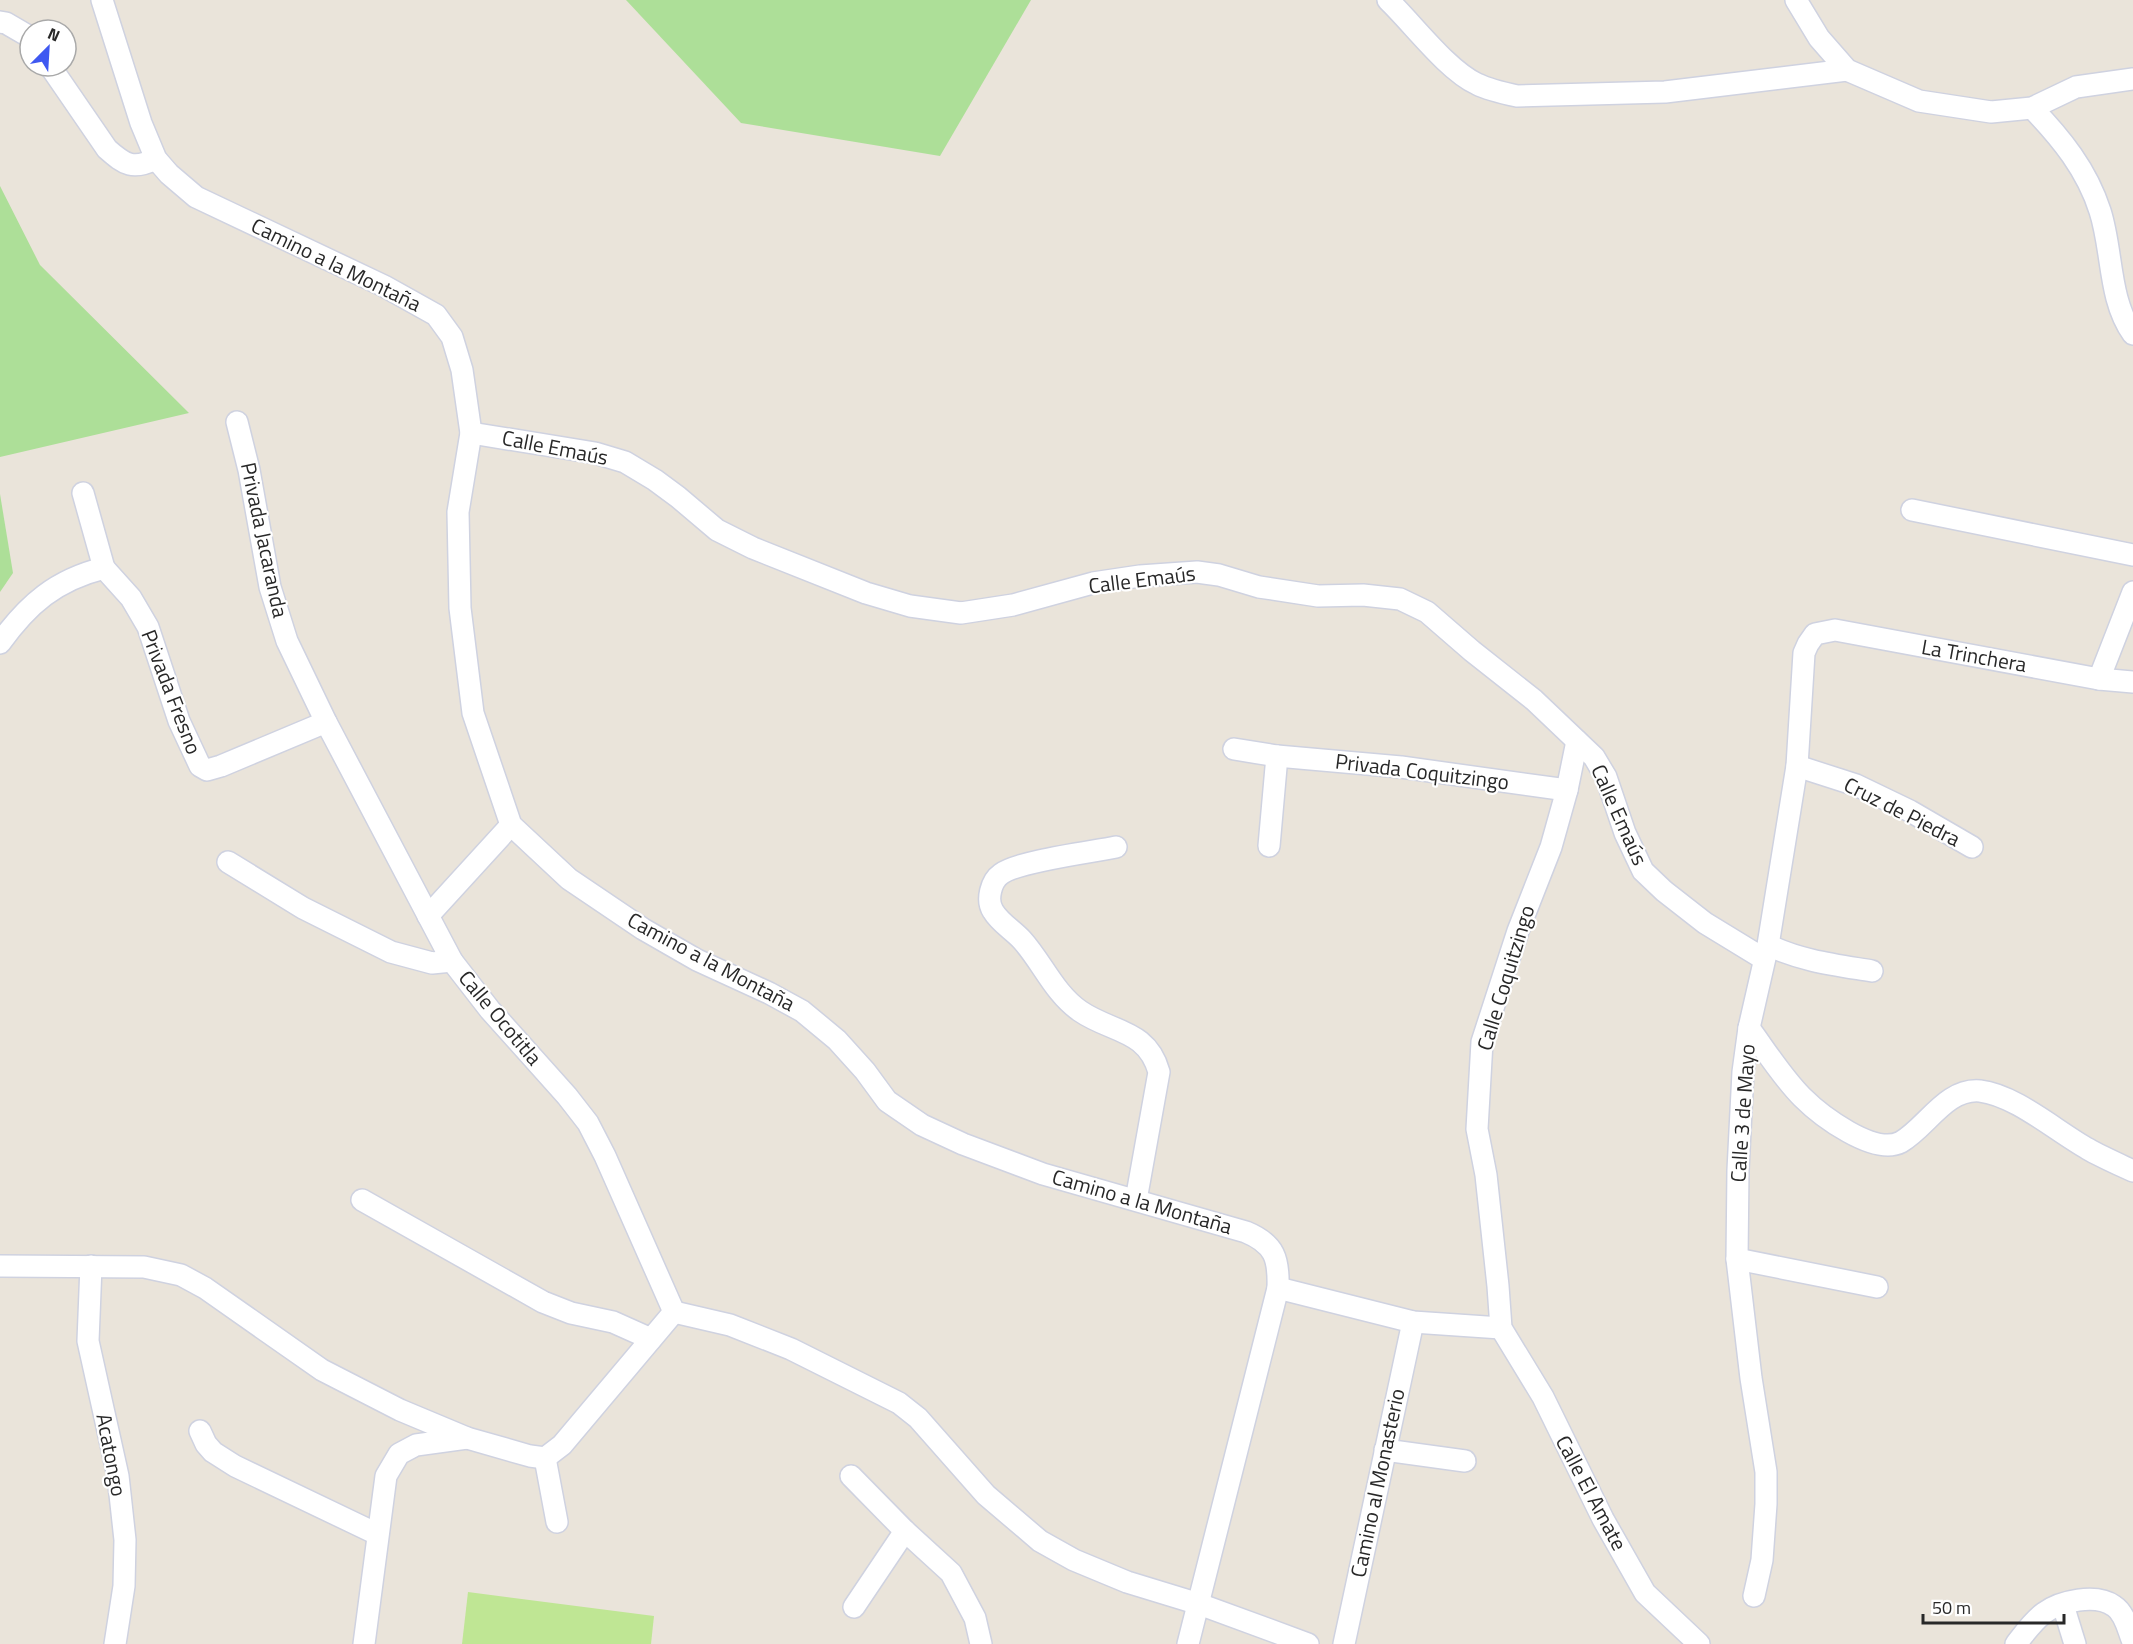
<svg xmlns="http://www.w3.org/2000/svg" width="2133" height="1644" font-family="'Titillium Web',sans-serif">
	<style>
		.green { fill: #addf98 }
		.pitch { fill: #bfe694 }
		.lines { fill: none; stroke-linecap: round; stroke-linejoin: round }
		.minor-casing { stroke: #cfd2e0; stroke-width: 24 }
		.minor { stroke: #fff; stroke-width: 21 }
		.labels { text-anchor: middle; stroke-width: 4.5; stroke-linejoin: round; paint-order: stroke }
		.street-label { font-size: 21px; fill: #282828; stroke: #fff }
	</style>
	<rect width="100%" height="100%" fill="#eae4da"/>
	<!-- green -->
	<g class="green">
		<polygon points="626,0 1031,0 940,156 741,123"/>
		<polygon points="0,186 40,265 189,413 0,457"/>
		<polygon points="0,494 13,573 0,592"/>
	</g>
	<!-- pitch -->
	<polygon class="pitch" points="468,1592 654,1616 651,1644 462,1644"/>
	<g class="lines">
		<!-- minor casing -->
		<g class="minor-casing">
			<g id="minor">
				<path d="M102,0L141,123L156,159L169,174L196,197L384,286L436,315L452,337L462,370L471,433L458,512L460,608L473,713L511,825L569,879L643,929L697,960L769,993L802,1011L837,1040L865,1071L887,1101L922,1125L963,1144L1043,1174L1246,1232C1275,1244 1279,1259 1278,1288L1188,1644"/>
				<path d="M1388,0C1413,24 1447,70 1477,84C1489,90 1503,93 1517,96L1665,92L1847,70"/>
				<polyline points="1796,0 1819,38 1847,70 1919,101 1991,112 2032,108 2076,87 2133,79"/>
				<polyline points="0,22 6,23 30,37"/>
				<path d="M50,66L107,149C125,165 133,170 156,159"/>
				<path d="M2032,108C2061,138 2087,170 2100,211C2113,251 2108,299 2133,334"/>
				<polyline points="237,422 249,470 270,587 287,641 326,722 452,961 490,1010 567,1096 588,1123 605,1156 674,1312"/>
				<polyline points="471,433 595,453 625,462 655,480 678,497 717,530 753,548 866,593 910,606 961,613 1013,605 1093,583 1140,576 1197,572 1219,575 1259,587 1318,596 1363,595 1400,599 1427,612 1472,651 1534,700 1594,757 1606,777 1625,833 1643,871 1664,891 1705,923 1764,959"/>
				<polyline points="83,493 104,568"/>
				<polyline points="1912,510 2133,555"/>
				<path d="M0,643C28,604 56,580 104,568L131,598L148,627L179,721L200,766L207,770L221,766L326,722"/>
				<polyline points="2099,679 2133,592"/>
				<polyline points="1577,741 1567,790 1551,847 1518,931 1482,1042 1477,1129 1486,1175 1498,1286 1501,1328 1543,1397 1603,1519 1645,1593 1699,1644"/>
				<polyline points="1234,749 1277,756 1401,767 1567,790"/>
				<polyline points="1797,766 1856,785 1910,811 1972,847"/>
				<polyline points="1269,846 1277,756"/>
				<path d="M1116,847C1092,852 1018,861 1001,874C991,881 986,900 993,911C1000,923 1013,930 1022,940C1042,962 1054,993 1080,1011C1112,1033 1147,1029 1159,1072L1136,1200"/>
				<polyline points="228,862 303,908 391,952 432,963 452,961"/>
				<polyline points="428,916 511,825"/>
				<path d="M1768,945C1801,961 1836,965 1872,971"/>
				<path d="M1749,1028C1766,1051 1782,1077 1802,1097C1821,1116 1874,1156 1901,1142C1927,1127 1946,1088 1980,1091C2015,1095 2056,1131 2088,1149C2102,1157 2118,1164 2133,1171"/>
				<polyline points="362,1200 543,1302 571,1313 613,1322 651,1339"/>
				<polyline points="1737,1259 1877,1287"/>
				<polyline points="0,1266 144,1267 181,1275 205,1288 322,1370 400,1410 467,1438 530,1456 545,1458 562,1445 674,1312"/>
				<polyline points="91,1266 88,1341 118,1476 125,1540 124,1586 115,1644"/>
				<polyline points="1278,1288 1413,1322 1501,1328"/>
				<polyline points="674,1312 730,1325 791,1349 899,1403 918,1418 986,1495 1040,1541 1074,1560 1127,1582 1199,1604 1308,1644"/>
				<polyline points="200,1431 206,1444 213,1452 235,1466 377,1534"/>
				<polyline points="1385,1450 1465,1461"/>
				<polyline points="545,1458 557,1522"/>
				<polyline points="851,1476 905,1531 951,1573 975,1618 981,1644"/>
				<polyline points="1754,1596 1762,1560 1766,1504 1766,1472 1751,1378 1737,1259 1738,1170 1743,1072 1749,1028 1768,945 1797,766 1804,653 1808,644 1815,634 1835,630 2099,679 2133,682"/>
				<polyline points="2063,1605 2075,1644"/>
				<polyline points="854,1607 905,1531"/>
				<polyline points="364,1644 386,1476 399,1454 416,1445 467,1438"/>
				<polyline points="1344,1644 1413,1322"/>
				<path d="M2016,1644C2024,1634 2033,1621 2044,1613C2060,1601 2096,1593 2114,1606C2125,1613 2128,1630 2133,1642"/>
			</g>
		</g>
		<!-- minor -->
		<use href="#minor" class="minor"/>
	</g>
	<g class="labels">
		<!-- street labels -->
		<g class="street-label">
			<text transform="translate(336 265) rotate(26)" y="7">Camino a la Montaña</text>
			<text transform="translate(555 448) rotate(11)" y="7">Calle Emaús</text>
			<text transform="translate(264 540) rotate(78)" y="7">Privada Jacaranda</text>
			<text transform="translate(1142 580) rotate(-7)" y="7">Calle Emaús</text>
			<text transform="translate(1974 656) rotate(10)" y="7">La Trinchera</text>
			<text transform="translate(171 692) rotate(69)" y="7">Privada Fresno</text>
			<text transform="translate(1422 772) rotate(7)" y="7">Privada Coquitzingo</text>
			<text transform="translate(1902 812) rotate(27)" y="7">Cruz de Piedra</text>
			<text transform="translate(1619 815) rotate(66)" y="7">Calle Emaús</text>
			<text transform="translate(711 962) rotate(28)" y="7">Camino a la Montaña</text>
			<text transform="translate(1506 978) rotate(-73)" y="7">Calle Coquitzingo</text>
			<text transform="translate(500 1018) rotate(50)" y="7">Calle Ocotitla</text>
			<text transform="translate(1743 1113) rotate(-86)" y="7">Calle 3 de Mayo</text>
			<text transform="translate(1142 1202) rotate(16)" y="7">Camino a la Montaña</text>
			<text transform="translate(111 1455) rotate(79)" y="7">Acatongo</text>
			<text transform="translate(1378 1483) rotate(-78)" y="7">Camino al Monasterio</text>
			<text transform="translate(1591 1493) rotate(62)" y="7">Calle El Amate</text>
		</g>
	</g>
	<!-- north arrow -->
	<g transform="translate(48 48) rotate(24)"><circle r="28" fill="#ffffff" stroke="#a9a9a9" stroke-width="1.5"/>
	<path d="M0-4.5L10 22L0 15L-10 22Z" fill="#3f58f1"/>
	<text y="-9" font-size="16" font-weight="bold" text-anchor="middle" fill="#282828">N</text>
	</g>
	<!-- scale -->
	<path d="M1923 1614v9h141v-9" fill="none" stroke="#282828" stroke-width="3"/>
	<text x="1932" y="1614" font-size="18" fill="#282828" stroke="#ffffff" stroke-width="4.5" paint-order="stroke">50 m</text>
</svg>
